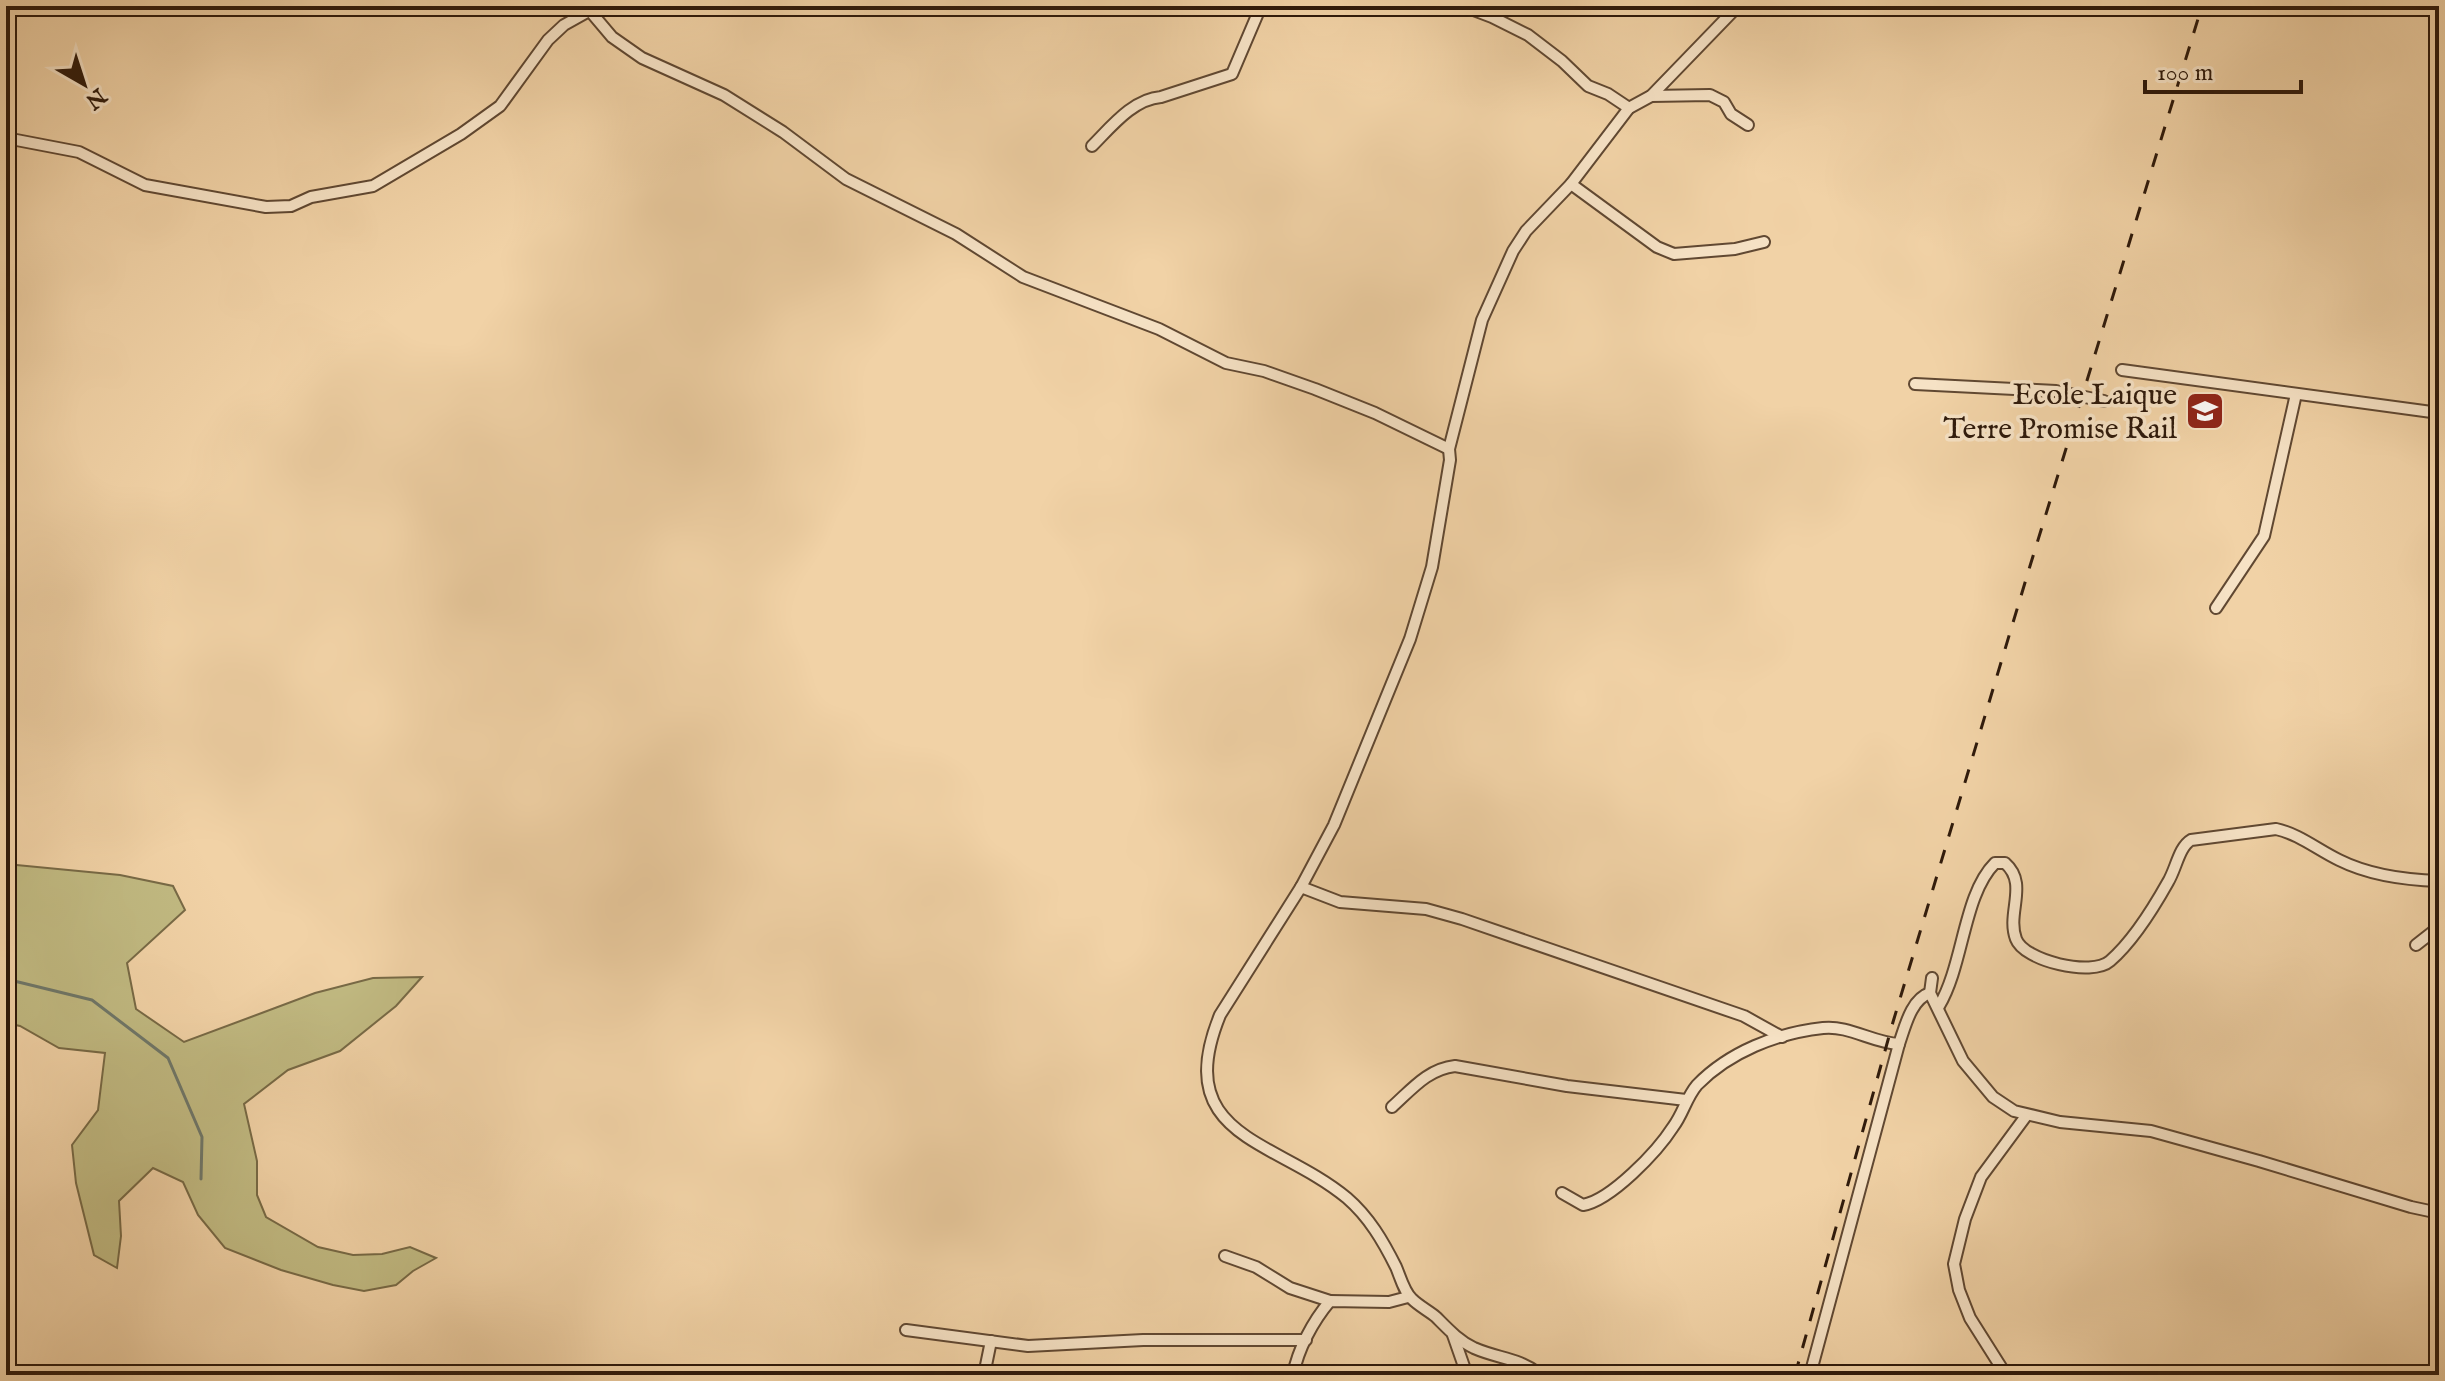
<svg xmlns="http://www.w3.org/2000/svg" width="2445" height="1381" font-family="'IM FELL English',serif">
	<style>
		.green { fill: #c1ba82; stroke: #786a46; stroke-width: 2 }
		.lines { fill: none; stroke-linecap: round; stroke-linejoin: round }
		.stream { stroke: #70786a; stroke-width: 3 }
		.minor-casing { stroke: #604832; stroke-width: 14 }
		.minor { stroke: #f6e2c5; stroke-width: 10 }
		.rail { stroke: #2f1a0b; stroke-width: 3; stroke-dasharray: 14 14; stroke-linecap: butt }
		.labels { text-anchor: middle; stroke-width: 7; stroke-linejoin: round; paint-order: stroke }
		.poi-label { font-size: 30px; fill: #2f1a0b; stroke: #f6e2c5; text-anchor: end }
	</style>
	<rect width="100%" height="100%" fill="#f1d2a6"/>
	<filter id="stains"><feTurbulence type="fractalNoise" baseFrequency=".0025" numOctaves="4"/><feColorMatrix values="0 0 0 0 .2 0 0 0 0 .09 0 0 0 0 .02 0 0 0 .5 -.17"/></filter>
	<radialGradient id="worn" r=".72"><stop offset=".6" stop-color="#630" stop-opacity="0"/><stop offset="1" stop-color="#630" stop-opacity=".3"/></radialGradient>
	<!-- green -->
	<polygon class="green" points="6,864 120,875 173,886 185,910 127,963 136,1009 184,1042 315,993 373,978 422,977 396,1006 340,1051 288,1070 244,1104 257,1161 257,1195 266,1217 318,1247 353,1255 382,1254 410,1247 436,1258 413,1271 396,1285 364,1291 333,1285 281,1270 225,1248 198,1215 183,1182 153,1168 119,1201 121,1236 117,1268 94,1255 76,1183 72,1145 98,1110 105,1053 59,1048 20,1026 6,1023"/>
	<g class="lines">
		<!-- stream -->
		<polyline class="stream" points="6,979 92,1000 168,1058 202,1137 201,1179"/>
		<!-- minor casing -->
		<g class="minor-casing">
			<g id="minor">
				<polyline points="1463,6 1492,17 1528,35 1562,61 1588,86 1608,94 1629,108"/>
				<polyline points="1988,6 1989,7"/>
				<polyline points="590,11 612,37 642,58 724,95 783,132 846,179 956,234 1023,277 1159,329 1226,363 1264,371 1315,389 1375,413 1449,449"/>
				<polyline points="1651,96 1710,95 1724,102 1731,114 1748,125"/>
				<polyline points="6,138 79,152 145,185 266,207 291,206 311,197 373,186 461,134 500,106 548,40 564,25 598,6"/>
				<path d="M1092,146C1111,127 1133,99 1161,97L1232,74L1261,6"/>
				<polyline points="1571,184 1657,247 1674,254 1735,249 1764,242"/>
				<polyline points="2122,370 2439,413"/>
				<polyline points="1915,384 2056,391 2104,401"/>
				<polyline points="2216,608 2264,536 2296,394"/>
				<polyline points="1301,887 1340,902 1426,909 1462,919 1744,1016 1782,1037"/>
				<polyline points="2416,945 2439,927"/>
				<polyline points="1932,978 1930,993 1963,1061 1993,1097 2014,1111 2060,1122 2151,1131 2259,1161 2411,1207 2439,1213"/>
				<path d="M1939,1006C1964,964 1963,895 1995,863H2005C2029,884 2006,913 2016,939C2024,961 2092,977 2110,961C2132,942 2154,907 2168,882C2176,869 2179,847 2191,840L2276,829C2299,834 2318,850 2339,860C2369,875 2406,880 2439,881"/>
				<path d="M1392,1107C1412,1089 1428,1069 1455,1066L1567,1086L1686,1100"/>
				<path d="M1562,1193L1583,1205C1611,1200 1657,1152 1673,1127C1683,1114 1686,1098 1697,1085C1729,1052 1777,1033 1823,1028C1849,1025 1873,1043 1899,1044"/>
				<polyline points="1225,1256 1256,1267 1290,1288 1330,1301"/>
				<polyline points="906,1330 1028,1346 1143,1340 1306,1340"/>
				<polyline points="1453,1335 1467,1375"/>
				<polyline points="6,1368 11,1375"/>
				<polyline points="984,1375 991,1341"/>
				<path d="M1293,1375C1298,1349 1313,1321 1330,1301L1389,1302L1408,1297"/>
				<path d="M1541,1375C1517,1357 1499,1359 1474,1348C1459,1341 1448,1329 1436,1317C1429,1311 1419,1306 1412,1299C1404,1292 1400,1276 1396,1267C1383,1241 1369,1217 1347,1198C1276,1139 1170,1138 1220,1015L1301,887L1334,825L1410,639L1432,567L1450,460L1449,449L1482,320L1513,251L1526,231L1571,184L1629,108L1651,96L1738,6"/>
				<path d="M1810,1375L1899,1044C1905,1027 1911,999 1930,993"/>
				<polyline points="2006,1375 1970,1318 1959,1290 1954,1264 1965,1219 1981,1177 2026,1116"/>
			</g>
		</g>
		<!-- minor -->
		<use href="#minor" class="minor"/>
		<!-- rail -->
		<polyline class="rail" points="1795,1375 1893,1022 2030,566 2202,6"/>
	</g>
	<!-- icons -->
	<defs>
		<g id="school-square" transform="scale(2)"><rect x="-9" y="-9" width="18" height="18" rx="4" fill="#8f2418" stroke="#f6e2c5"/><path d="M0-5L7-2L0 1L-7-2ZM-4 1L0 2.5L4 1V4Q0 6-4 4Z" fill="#fff"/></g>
	</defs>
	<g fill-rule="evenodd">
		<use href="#school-square" x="2205" y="411"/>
	</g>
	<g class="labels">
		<!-- poi labels -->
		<g class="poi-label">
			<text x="2177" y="404">Ecole Laique<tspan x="2177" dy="34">Terre Promise Rail</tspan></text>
		</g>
	</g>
	<!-- margin -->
	<rect width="2445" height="1381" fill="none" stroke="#f1d2a6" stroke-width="32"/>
	<rect x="8" y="8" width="2429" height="1365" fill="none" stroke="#2f1a0b" stroke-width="4"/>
	<rect x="16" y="16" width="2413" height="1349" fill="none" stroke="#2f1a0b" stroke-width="2"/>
	<!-- north arrow -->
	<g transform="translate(84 84) rotate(141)" stroke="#f6e2c5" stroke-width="6" paint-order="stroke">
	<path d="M0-6L14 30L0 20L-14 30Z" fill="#2f1a0b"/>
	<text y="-12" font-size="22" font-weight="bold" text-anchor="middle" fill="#2f1a0b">N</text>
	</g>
	<!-- scale -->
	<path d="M2145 80v12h156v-12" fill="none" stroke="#2f1a0b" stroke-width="4"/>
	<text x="2157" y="80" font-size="24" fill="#2f1a0b" stroke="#f6e2c5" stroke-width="6" paint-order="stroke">100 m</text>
	<rect width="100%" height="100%" filter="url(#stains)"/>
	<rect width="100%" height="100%" fill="url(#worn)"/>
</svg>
